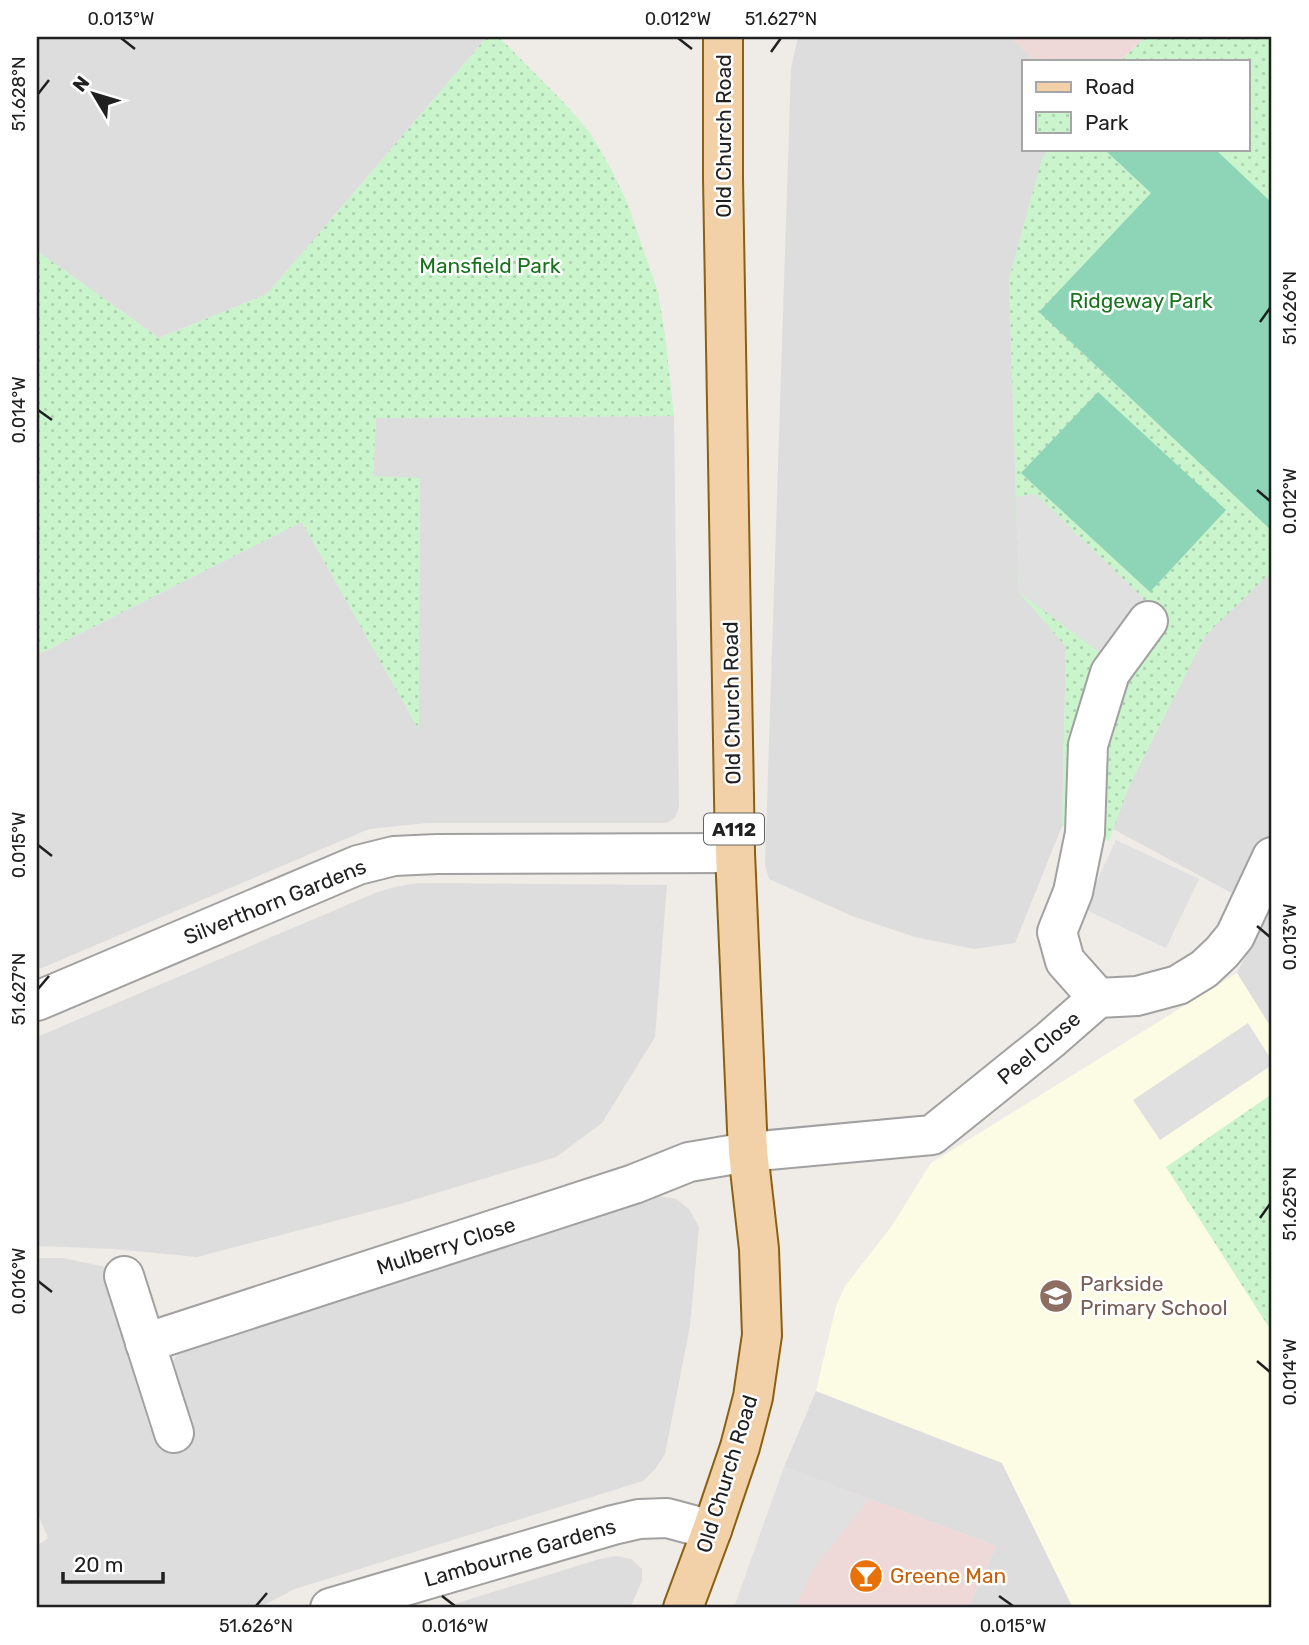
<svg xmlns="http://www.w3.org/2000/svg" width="1309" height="1645" font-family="Rubik,sans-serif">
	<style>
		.residential { fill: #ddd }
		.commercial { fill: #eed9d8 }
		.education { fill: #fcfbe3 }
		.park { fill: url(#park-dots) }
		.pitch { fill: #8ed5b8 }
		.parking { fill: #e0e0e0 }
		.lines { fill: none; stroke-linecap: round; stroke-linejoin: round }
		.minor-casing { stroke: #a1a1a1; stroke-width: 42 }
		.primary-casing { stroke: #8b6010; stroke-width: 42 }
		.minor { stroke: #fff; stroke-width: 38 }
		.primary { stroke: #f2d1a9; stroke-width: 38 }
		.ticks { fill: none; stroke: #202020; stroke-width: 2.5 }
		.labels { text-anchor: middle; stroke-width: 5; stroke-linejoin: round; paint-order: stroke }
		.shield { fill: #fff; stroke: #636363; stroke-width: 2 }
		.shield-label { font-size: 19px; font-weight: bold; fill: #202020 }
		.street-label { font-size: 21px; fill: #202020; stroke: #fff }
		.park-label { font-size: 21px; fill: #18731e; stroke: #fff }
		.education-label { font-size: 21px; fill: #785e54; stroke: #fff; text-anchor: start }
		.food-label { font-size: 21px; fill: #c56008; stroke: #fff; text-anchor: start }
		.neatline { fill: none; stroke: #202020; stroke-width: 2.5 }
		.ticks-label { font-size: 18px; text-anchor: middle; fill: #202020 }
	</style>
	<defs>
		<pattern id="park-dots" width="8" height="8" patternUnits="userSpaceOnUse" patternTransform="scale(1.75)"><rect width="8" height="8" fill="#c9f4cc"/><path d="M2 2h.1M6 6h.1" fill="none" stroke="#acd1af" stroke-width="1.8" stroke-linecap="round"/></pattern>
	</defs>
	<rect width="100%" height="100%" fill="#efece7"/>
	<!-- residential -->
	<g class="residential">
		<polygon points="37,37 487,37 267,294 159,338 37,251"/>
		<polygon points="798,37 1011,37 1034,61 1024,61 1024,149 1048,149 1042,160 1009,279 1019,592 1066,647 1062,826 1015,943 974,949 915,937 852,916 769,879 765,865 791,68"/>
		<polygon points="674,416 679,807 675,818 666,823 427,823 369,829 37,970 37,655 302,522 418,728 420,479 373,477 376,418"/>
		<polygon points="1272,571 1272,1029 1237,973 1267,912 1113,829 1129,786 1205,636"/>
		<polygon points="418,883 667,885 655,1037 602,1123 556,1157 400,1204 197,1257 114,1249 37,1246 37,1037 375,893 395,887"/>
		<polygon points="659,1196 676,1199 689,1209 699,1227 690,1326 665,1454 656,1468 643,1481 295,1589 258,1608 37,1608 37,1546 48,1538 37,1512 37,1258 63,1258 110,1268 106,1285 150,1429 166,1440 171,1363 179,1353"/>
		<polygon points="816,1391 1002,1463 1073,1608 968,1608 996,1546 784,1467"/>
		<polygon points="616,1556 631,1559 642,1569 642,1581 630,1608 441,1608 600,1559"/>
	</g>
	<!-- commercial -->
	<g class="commercial">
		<polygon points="1011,37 1146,37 1120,61 1034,61"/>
		<polygon points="784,1467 996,1546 968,1608 734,1608"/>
	</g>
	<!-- education -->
	<polygon class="education" points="1237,973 1272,1029 1272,1608 1073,1608 1002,1463 816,1391 836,1306 845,1286 891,1227 931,1163"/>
	<!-- park -->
	<g class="park">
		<polygon points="487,37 499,37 567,106 590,133 609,165 627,202 658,292 665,335 674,416 376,418 373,476 420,478 419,730 302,522 37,655 37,251 159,338 267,294"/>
		<polygon points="1146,37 1272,37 1272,571 1205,636 1129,786 1109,841 1062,826 1066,647 1019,592 1009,279 1042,159 1048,149 1248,149 1248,61 1120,61"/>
		<polygon points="1272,1094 1272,1332 1166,1167"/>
	</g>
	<!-- pitch -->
	<g class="pitch">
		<polygon points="1104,149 1215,149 1272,203 1272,531 1039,312 1151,193"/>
		<polygon points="1098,392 1226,510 1150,592 1021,473"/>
	</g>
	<!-- parking -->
	<g class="parking">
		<polygon points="1035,494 1142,597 1148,621 1127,673 1019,592 1016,497"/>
		<polygon points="1116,840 1199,879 1166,948 1084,909"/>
		<polygon points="1248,1023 1272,1061 1272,1065 1160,1140 1133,1100"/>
		<polygon points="784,1467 869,1499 812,1570 795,1608 734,1608"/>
	</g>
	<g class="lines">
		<!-- minor casing -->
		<g class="minor-casing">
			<g id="minor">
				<polyline points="1098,998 1065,961 1057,932 1073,892 1085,833 1088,745 1110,673 1148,621"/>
				<polyline points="37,1001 358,865 394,856 437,854 735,853"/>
				<polyline points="124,1276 174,1433"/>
				<polyline points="145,1343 634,1184 689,1162 748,1152 932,1135 1050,1040 1098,998 1137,996 1178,985 1204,969 1222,952 1235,936 1272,857"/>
				<polyline points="330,1608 613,1525 639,1519 667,1518 712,1530"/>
			</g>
		</g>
		<!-- primary casing -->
		<g class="primary-casing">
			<polyline id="primary" points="683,1608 712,1530 740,1447 753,1397 762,1335 759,1249 748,1152 735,853 723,178 723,37"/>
		</g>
		<!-- minor -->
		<use href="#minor" class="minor"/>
		<!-- primary -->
		<use href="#primary" class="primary"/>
	</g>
	<!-- ticks -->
	<path class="ticks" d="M121,38L135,49M678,38L692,49M771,52L781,38M38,94L49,80M1260,322L1270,308M38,410L52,420M1257,490L1270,501M38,845L52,856M1257,926L1270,937M38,989L49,976M1260,1218L1270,1204M38,1281L52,1292M1257,1361L1270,1372M442,1596L455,1606M999,1596L1013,1606M256,1606L267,1593"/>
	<!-- icons -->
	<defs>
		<g id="school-disc" transform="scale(1.75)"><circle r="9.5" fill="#8d6e63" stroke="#fff"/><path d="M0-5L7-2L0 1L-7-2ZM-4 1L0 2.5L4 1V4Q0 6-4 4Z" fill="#fff"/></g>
		<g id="bar-disc" transform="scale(1.75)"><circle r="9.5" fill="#e8710a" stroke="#fff"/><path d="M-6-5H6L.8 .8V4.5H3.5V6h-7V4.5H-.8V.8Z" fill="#fff"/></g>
	</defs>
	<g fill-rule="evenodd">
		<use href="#school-disc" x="1056" y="1296"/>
		<use href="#bar-disc" x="866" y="1576"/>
	</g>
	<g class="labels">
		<!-- shield labels -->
		<rect class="shield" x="704" y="813.5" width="60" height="31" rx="5"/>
		<g class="shield-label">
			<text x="734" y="836">A112</text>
		</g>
		<!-- street labels -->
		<g class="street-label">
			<text transform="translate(724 136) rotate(-90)" y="7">Old Church Road</text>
			<text transform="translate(732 703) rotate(-91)" y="7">Old Church Road</text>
			<text transform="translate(275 902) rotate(-22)" y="7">Silverthorn Gardens</text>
			<text transform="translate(1039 1048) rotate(-40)" y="7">Peel Close</text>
			<text transform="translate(446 1246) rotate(-18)" y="7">Mulberry Close</text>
			<text transform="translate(727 1474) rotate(-73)" y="7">Old Church Road</text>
			<text transform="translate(520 1553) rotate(-16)" y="7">Lambourne Gardens</text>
		</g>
		<!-- park labels -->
		<g class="park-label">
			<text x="490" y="273">Mansfield Park</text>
			<text x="1141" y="308">Ridgeway Park</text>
		</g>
		<!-- education labels -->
		<g class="education-label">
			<text x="1080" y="1291">Parkside<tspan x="1080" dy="24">Primary School</tspan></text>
		</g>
		<!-- food labels -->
		<g class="food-label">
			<text x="890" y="1583">Greene Man</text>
		</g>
	</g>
	<!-- border -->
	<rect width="1309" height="1645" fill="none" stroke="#ffffff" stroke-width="77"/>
	<!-- legend -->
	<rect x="1022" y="60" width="228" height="91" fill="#ffffff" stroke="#a6a6a6" stroke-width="2"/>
	<rect x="1036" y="82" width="35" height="10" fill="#f2d1a9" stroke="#a6a6a6" stroke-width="2"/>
	<text x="1085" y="94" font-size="21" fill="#202020">Road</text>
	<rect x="1036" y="112" width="35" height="21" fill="url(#park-dots)" stroke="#a6a6a6" stroke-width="2"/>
	<text x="1085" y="130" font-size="21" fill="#202020">Park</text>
	<!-- north arrow -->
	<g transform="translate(94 94) rotate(308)" stroke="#ffffff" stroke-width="5" paint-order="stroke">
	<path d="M0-5L12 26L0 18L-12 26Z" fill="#202020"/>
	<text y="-10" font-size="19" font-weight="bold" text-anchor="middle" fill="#202020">N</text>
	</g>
	<!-- scale -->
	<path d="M63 1572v10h100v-10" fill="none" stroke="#202020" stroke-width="3.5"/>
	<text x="74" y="1572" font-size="21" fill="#202020" stroke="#ffffff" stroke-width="5" paint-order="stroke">20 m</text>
	<rect x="38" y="38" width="1232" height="1568" class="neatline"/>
	<g class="ticks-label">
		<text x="121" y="25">0.013°W</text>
		<text x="678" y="25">0.012°W</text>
		<text x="781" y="25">51.627°N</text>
		<text transform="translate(19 94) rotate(-90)" y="6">51.628°N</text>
		<text transform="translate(1290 308) rotate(-90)" y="6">51.626°N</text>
		<text transform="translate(19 410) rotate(-90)" y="6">0.014°W</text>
		<text transform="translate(1290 501) rotate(-90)" y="6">0.012°W</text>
		<text transform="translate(19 845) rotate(-90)" y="6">0.015°W</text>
		<text transform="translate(1290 937) rotate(-90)" y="6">0.013°W</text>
		<text transform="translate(19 989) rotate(-90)" y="6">51.627°N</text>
		<text transform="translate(1290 1204) rotate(-90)" y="6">51.625°N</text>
		<text transform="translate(19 1281) rotate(-90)" y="6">0.016°W</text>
		<text transform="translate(1290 1372) rotate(-90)" y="6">0.014°W</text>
		<text x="256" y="1632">51.626°N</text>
		<text x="455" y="1632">0.016°W</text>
		<text x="1013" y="1632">0.015°W</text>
	</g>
</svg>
